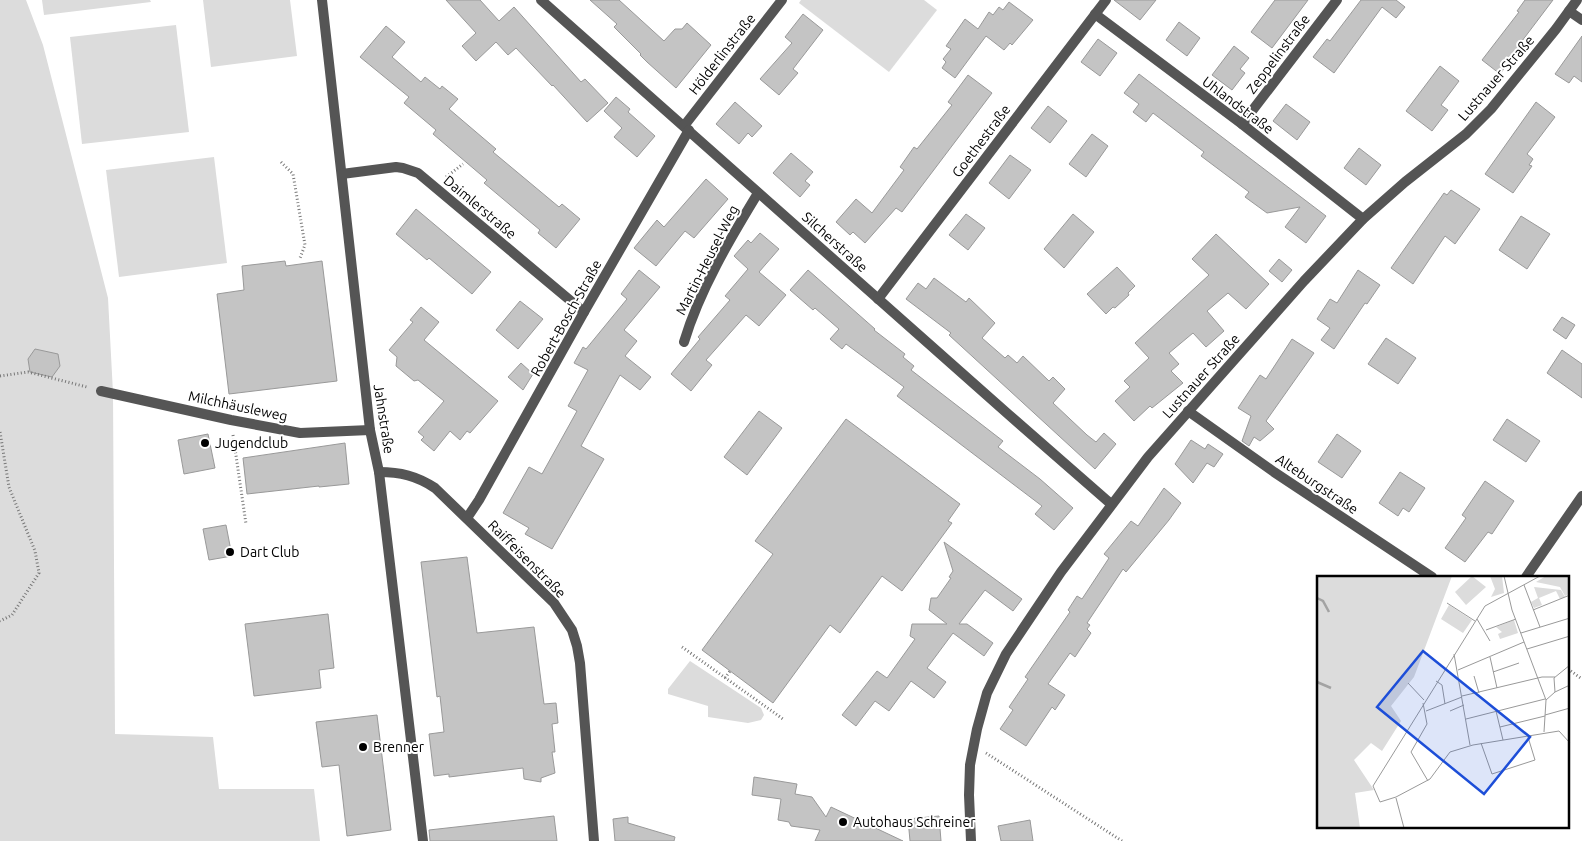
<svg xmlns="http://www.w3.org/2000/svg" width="1582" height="841" font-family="Ubuntu,sans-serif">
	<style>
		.green { fill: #dcdcdc }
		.building { fill: #c4c4c4; stroke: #999 }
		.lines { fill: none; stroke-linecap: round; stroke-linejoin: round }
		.path { stroke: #777; stroke-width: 3; stroke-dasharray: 1 2.5; stroke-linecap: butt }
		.minor { stroke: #555; stroke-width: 10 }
		.poi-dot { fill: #000; stroke: #fff; stroke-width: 2 }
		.labels { text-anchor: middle; stroke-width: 4; stroke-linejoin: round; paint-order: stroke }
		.street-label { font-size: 14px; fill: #000; stroke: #fff }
		.poi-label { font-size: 14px; fill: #000; stroke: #fff; text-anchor: start }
		.inset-river { fill: none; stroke: #a3a3a3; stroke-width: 2.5 }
		.inset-road { fill: none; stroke: #999; stroke-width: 1 }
		.view { fill: #1d4ed8; fill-opacity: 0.15; stroke: #1d4ed8; stroke-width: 2.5 }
		.inset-edge { fill: none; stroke: #000; stroke-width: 2.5 }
	</style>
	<rect width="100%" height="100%" fill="#fff"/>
	<!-- green -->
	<g class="green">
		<polygon points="0,0 26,0 43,45 108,298 113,393 115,734 213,737 219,789 314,789 320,841 0,841"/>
		<polygon points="42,0 150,0 151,2 44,15"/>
		<polygon points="203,0 290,0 297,56 211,67"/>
		<polygon points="801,0 924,0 937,10 889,72 799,3"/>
		<polygon points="176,25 189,132 82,144 70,37"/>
		<polygon points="214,157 227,263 119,277 106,170"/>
		<polygon points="690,661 761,708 764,715 761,720 748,723 708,717 708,706 668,694 668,689"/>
	</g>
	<!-- building -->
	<g class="building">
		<polygon points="446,0 480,0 499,21 514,7 581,82 585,79 608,103 587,122 553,85 552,86 516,48 508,55 496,42 476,61 462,46 476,33"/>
		<polygon points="590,0 619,0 664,41 675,29 682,29 687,23 711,45 676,88 647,62 640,55 641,54 614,27 617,24"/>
		<polygon points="1114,0 1156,0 1140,20"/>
		<polygon points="1275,0 1308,0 1272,48 1251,32"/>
		<polygon points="1361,0 1396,0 1405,7 1396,18 1382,7 1334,73 1313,57 1327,39 1330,41"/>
		<polygon points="1525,0 1553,0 1522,41 1524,42 1500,74 1482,60 1519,12 1517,11"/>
		<polygon points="1009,2 1033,20 1012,45 1010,43 1004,50 986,36 955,78 942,68 946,62 943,59 951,49 946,46 965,19 978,29 989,12 993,15 999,7 1003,10"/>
		<polygon points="803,14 823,30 793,69 798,73 779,95 760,79 792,43 785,37"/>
		<polygon points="1179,22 1200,38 1187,56 1166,40"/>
		<polygon points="386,26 405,42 392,57 421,82 425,77 440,89 442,86 458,99 449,109 496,149 493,152 559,207 562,204 580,219 556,248 538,233 540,230 484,183 487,180 433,134 436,130 404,103 409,97 360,57"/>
		<polygon points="1582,36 1582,82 1574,76 1569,83 1555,74"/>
		<polygon points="1098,39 1117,53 1100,76 1081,62"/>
		<polygon points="1234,46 1249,58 1240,69 1245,73 1232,90 1212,75"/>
		<polygon points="1440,66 1459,81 1441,105 1448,110 1432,131 1406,111"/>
		<polygon points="1139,74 1326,216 1306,243 1285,227 1300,207 1267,213 1245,197 1249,192 1201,156 1204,152 1153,113 1146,122 1133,112 1139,104 1124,93"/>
		<polygon points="968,75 992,93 902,212 896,208 865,243 853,232 850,235 836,222 856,199 872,213 904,170 900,167 914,147 917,149 952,105 948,102"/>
		<polygon points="616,97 630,109 628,112 655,136 637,157 614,137 622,128 604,111"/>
		<polygon points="735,102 762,126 752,137 748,133 739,144 716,124"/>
		<polygon points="1536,102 1555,117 1527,154 1533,159 1529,165 1532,166 1513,193 1485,174"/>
		<polygon points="1286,104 1310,122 1297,140 1273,121"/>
		<polygon points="1048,106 1067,121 1050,143 1031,128"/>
		<polygon points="1092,134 1108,146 1086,177 1069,164"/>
		<polygon points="1359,148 1381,165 1366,185 1344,168"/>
		<polygon points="791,153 813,172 805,181 810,185 800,197 773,173"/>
		<polygon points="1010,155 1031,170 1009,199 989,183"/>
		<polygon points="706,179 728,199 694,238 685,231 656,266 634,248 657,220 664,227"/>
		<polygon points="1451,190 1480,209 1455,244 1445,236 1413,284 1391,268 1444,193 1447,195"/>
		<polygon points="416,209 491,272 472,294 429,258 427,260 396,234"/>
		<polygon points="966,214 985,228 968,250 949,235"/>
		<polygon points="1073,214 1094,232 1064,268 1044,249"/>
		<polygon points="1521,216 1550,234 1527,269 1499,250"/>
		<polygon points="760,233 779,249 759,272 786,295 759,326 746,315 706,360 712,365 691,391 671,374 700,339 698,337 730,300 725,296 748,269 734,256 748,240 751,243"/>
		<polygon points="1216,234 1269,284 1246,309 1228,293 1207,311 1224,331 1206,347 1193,333 1169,353 1179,364 1171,371 1183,383 1152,408 1150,406 1134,421 1115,401 1130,387 1124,381 1149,358 1135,343 1209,275 1192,259"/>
		<polygon points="1279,259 1292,270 1282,282 1269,271"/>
		<polygon points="285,261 286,266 322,261 337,381 229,394 217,294 244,290 242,266"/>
		<polygon points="1117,267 1135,286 1128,293 1129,295 1115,308 1113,307 1106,314 1087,294"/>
		<polygon points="639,270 660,287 624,330 637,341 625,356 651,377 640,390 620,375 581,446 604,459 552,549 525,534 529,528 503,513 529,467 542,474 577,411 568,406 588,370 574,363 583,347 586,349 627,299 621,294"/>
		<polygon points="808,270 875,329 874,330 905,354 903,357 914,366 911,370 1003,441 998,447 1040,479 1073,508 1054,530 1035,514 1042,506 897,396 904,387 846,344 842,349 830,339 839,329 815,308 813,310 790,290"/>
		<polygon points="1358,270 1380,285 1367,304 1365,303 1334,349 1321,340 1330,328 1317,319 1330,299 1337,303"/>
		<polygon points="934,278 966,302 969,298 995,323 982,338 1005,358 1008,355 1017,363 1023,356 1049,381 1053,377 1065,389 1053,403 1087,435 1096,442 1104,433 1116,444 1095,469 949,335 951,333 906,299 918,283 926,289"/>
		<polygon points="520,301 543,319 518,349 496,330"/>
		<polygon points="421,307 439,322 424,340 498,401 470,433 467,431 460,440 450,431 434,451 421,440 424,437 418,432 444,401 418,380 414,381 396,366 397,357 389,350 413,322 410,320"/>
		<polygon points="1562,317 1575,325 1566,339 1553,330"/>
		<polygon points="1386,338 1416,358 1398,384 1368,364"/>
		<polygon points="1292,339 1314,353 1266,421 1274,429 1260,441 1254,437 1249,446 1242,441 1251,416 1238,408 1260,375 1266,379"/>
		<polygon points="35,349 58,354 60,366 52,377 30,372 28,359"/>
		<polygon points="1562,350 1582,364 1582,398 1547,373"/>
		<polygon points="521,363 533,374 523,390 508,377"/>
		<polygon points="759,411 782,428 747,475 724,457"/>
		<polygon points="846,419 960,504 948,521 952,523 902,591 882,576 840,633 830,625 773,703 702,650 773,554 755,541"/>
		<polygon points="1507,419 1540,441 1526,462 1493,440"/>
		<polygon points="208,434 215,468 184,474 178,440"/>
		<polygon points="1337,434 1361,451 1342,478 1318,462"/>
		<polygon points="1191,440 1205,449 1208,444 1223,454 1214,467 1207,463 1193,483 1175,464"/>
		<polygon points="345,443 349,484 319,487 319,486 247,494 243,458"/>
		<polygon points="1400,472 1425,488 1409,512 1403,508 1398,516 1379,503"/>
		<polygon points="1485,481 1514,501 1492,534 1488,532 1465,562 1445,548 1466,518 1462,515"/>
		<polygon points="1164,488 1181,503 1169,520 1126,572 1123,569 1087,623 1090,625 1087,629 1091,633 1075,657 1070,653 1048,684 1065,695 1055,710 1052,707 1026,746 1000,729 1013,710 1009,707 1028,679 1025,677 1070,612 1068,610 1077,596 1082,599 1109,558 1104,554 1131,521 1138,526"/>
		<polygon points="226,525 232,556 209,560 203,529"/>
		<polygon points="944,542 1022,599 1013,611 985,590 959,624 967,624 993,643 984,656 953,633 927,668 946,682 934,698 911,681 889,711 875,701 856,726 842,715 877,671 887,678 915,639 910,636 912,624 947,624 929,610 931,598 937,598 951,578 949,577 953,571"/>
		<polygon points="467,557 477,633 534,627 544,704 556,703 558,723 552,724 555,752 552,752 555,773 541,778 541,782 524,779 523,768 449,777 449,774 434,776 429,734 444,732 440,696 437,697 421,562"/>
		<polygon points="328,614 334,668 319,670 321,688 254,696 245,624"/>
		<polygon points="377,715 391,830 347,836 339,765 322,767 316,722"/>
		<polygon points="754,777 797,784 795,794 812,797 826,817 831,807 903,841 815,841 820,830 791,826 789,822 778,820 781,799 752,795"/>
		<polygon points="554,816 557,841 430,841 429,830"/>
		<polygon points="939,816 941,841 910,841 908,819"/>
		<polygon points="628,817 628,823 675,837 674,841 615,841 613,819"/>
		<polygon points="1030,820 1033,841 1001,841 998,826"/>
	</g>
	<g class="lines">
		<!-- path -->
		<g class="path">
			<polyline points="281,162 293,174 305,245 300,258"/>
			<polyline points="446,177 463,164"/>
			<polyline points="0,376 28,372 87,387"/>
			<polyline points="0,432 9,487 35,551 39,573 12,615 0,621"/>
			<polyline points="233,435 246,524"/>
			<polyline points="682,647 783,719"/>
			<polyline points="1568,669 1582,679"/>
			<polyline points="725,678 730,671"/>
			<polyline points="986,753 1122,841"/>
		</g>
		<!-- minor -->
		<g class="minor">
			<polyline points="322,0 370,430 379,472 423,841"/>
			<polyline points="541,0 1008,414 1111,504"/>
			<polyline points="1569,11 1582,20"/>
			<polyline points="1095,14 1242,124 1363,219"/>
			<polyline points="1242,124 1337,0"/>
			<polyline points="684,126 782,0"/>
			<polyline points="342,174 396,167 403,168 418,173 584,312"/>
			<polyline points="878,299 1106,0"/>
			<path d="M684,342C700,289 730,239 758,193"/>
			<polyline points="101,391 231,420 300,433 370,430"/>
			<polyline points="1188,411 1274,472 1432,577"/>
			<path d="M379,472C400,472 417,476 435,488L554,603L572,630L577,646L580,663L594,841"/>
			<polyline points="467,518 479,500 584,312 689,130"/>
			<polyline points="1526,577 1582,496"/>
			<polyline points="971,841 969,795 970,765 977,729 987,693 1006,654 1061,572 1148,457 1304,281 1363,219 1405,182 1466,134 1491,109 1556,29 1577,0"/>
		</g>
	</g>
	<!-- markers -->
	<g class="poi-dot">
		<circle cx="205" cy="443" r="5"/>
		<circle cx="230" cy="552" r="5"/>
		<circle cx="363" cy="747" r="5"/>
		<circle cx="843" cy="822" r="5"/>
	</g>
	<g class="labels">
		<!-- street labels -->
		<g class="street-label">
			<text transform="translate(722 54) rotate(-52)" y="5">Hölderlinstraße</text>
			<text transform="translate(1278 54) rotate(-53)" y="5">Zeppelinstraße</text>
			<text transform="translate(1496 78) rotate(-49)" y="5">Lustnauer Straße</text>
			<text transform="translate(1238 105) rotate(37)" y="5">Uhlandstraße</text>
			<text transform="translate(981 141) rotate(-53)" y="5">Goethestraße</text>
			<text transform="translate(480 207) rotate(40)" y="5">Daimlerstraße</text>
			<text transform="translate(835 242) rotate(42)" y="5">Silcherstraße</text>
			<text transform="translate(707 260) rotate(-63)" y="5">Martin-Heusel-Weg</text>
			<text transform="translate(566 318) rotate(-61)" y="5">Robert-Bosch-Straße</text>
			<text transform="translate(1201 376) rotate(-48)" y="5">Lustnauer Straße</text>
			<text transform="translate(238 406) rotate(12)" y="5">Milchhäusleweg</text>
			<text transform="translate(384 419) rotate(81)" y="5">Jahnstraße</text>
			<text transform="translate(1317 484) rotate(34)" y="5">Alteburgstraße</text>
			<text transform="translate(527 559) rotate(45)" y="5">Raiffeisenstraße</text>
		</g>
		<!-- poi labels -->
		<g class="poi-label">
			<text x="215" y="448">Jugendclub</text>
			<text x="240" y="557">Dart Club</text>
			<text x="373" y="752">Brenner</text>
			<text x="853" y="827">Autohaus Schreiner</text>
		</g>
	</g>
	<!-- overview -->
	<g transform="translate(1317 576)">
		<rect width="252" height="252" fill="#fff"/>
		<path d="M0,0H135L97,101L74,130L84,145L65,175L54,167L37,184L57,214L38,217L43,252H0ZM155,0L169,11L149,29L138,16ZM173,0H185L187,17L174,21L178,13ZM229,0H252V18L248,20L243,11L219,6ZM217,11L244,14L248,21L243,23L239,15L222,22L225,29L217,32L214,26L221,22ZM132,29L155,44L146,57L124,43ZM197,44L201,57L183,63L181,58L185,56L179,51Z" fill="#dcdcdc"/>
		<path class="inset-river" d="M0,22L6,25L12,36M0,106L14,112"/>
		<path class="inset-road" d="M187,0L195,34L229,124L227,156M223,0L168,30L56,210L63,226L79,221L113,203L133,176L156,169L242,155L253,167M207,9L223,51M130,27L158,45M216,34L253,19M160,43L173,65M169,54L199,43M204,57L253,42M210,73L253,60M137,78L153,169M173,81L180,112M141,94L207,66M176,96L202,87M157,100L162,117M119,105L125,109L128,128M91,107L107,124M238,116L253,109M145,120L225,101H238M229,124L238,116L237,102L253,89M106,127L110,148L94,176L111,205M109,135L145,121M133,135L147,129M179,135L186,164M228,139L253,132M149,143L228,123M183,151L228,140M164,167L175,198L218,184L211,161M79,222L87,252"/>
		<path class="view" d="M106,75L213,161L167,218L60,131Z"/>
		<rect width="252" height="252" class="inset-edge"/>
	</g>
</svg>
